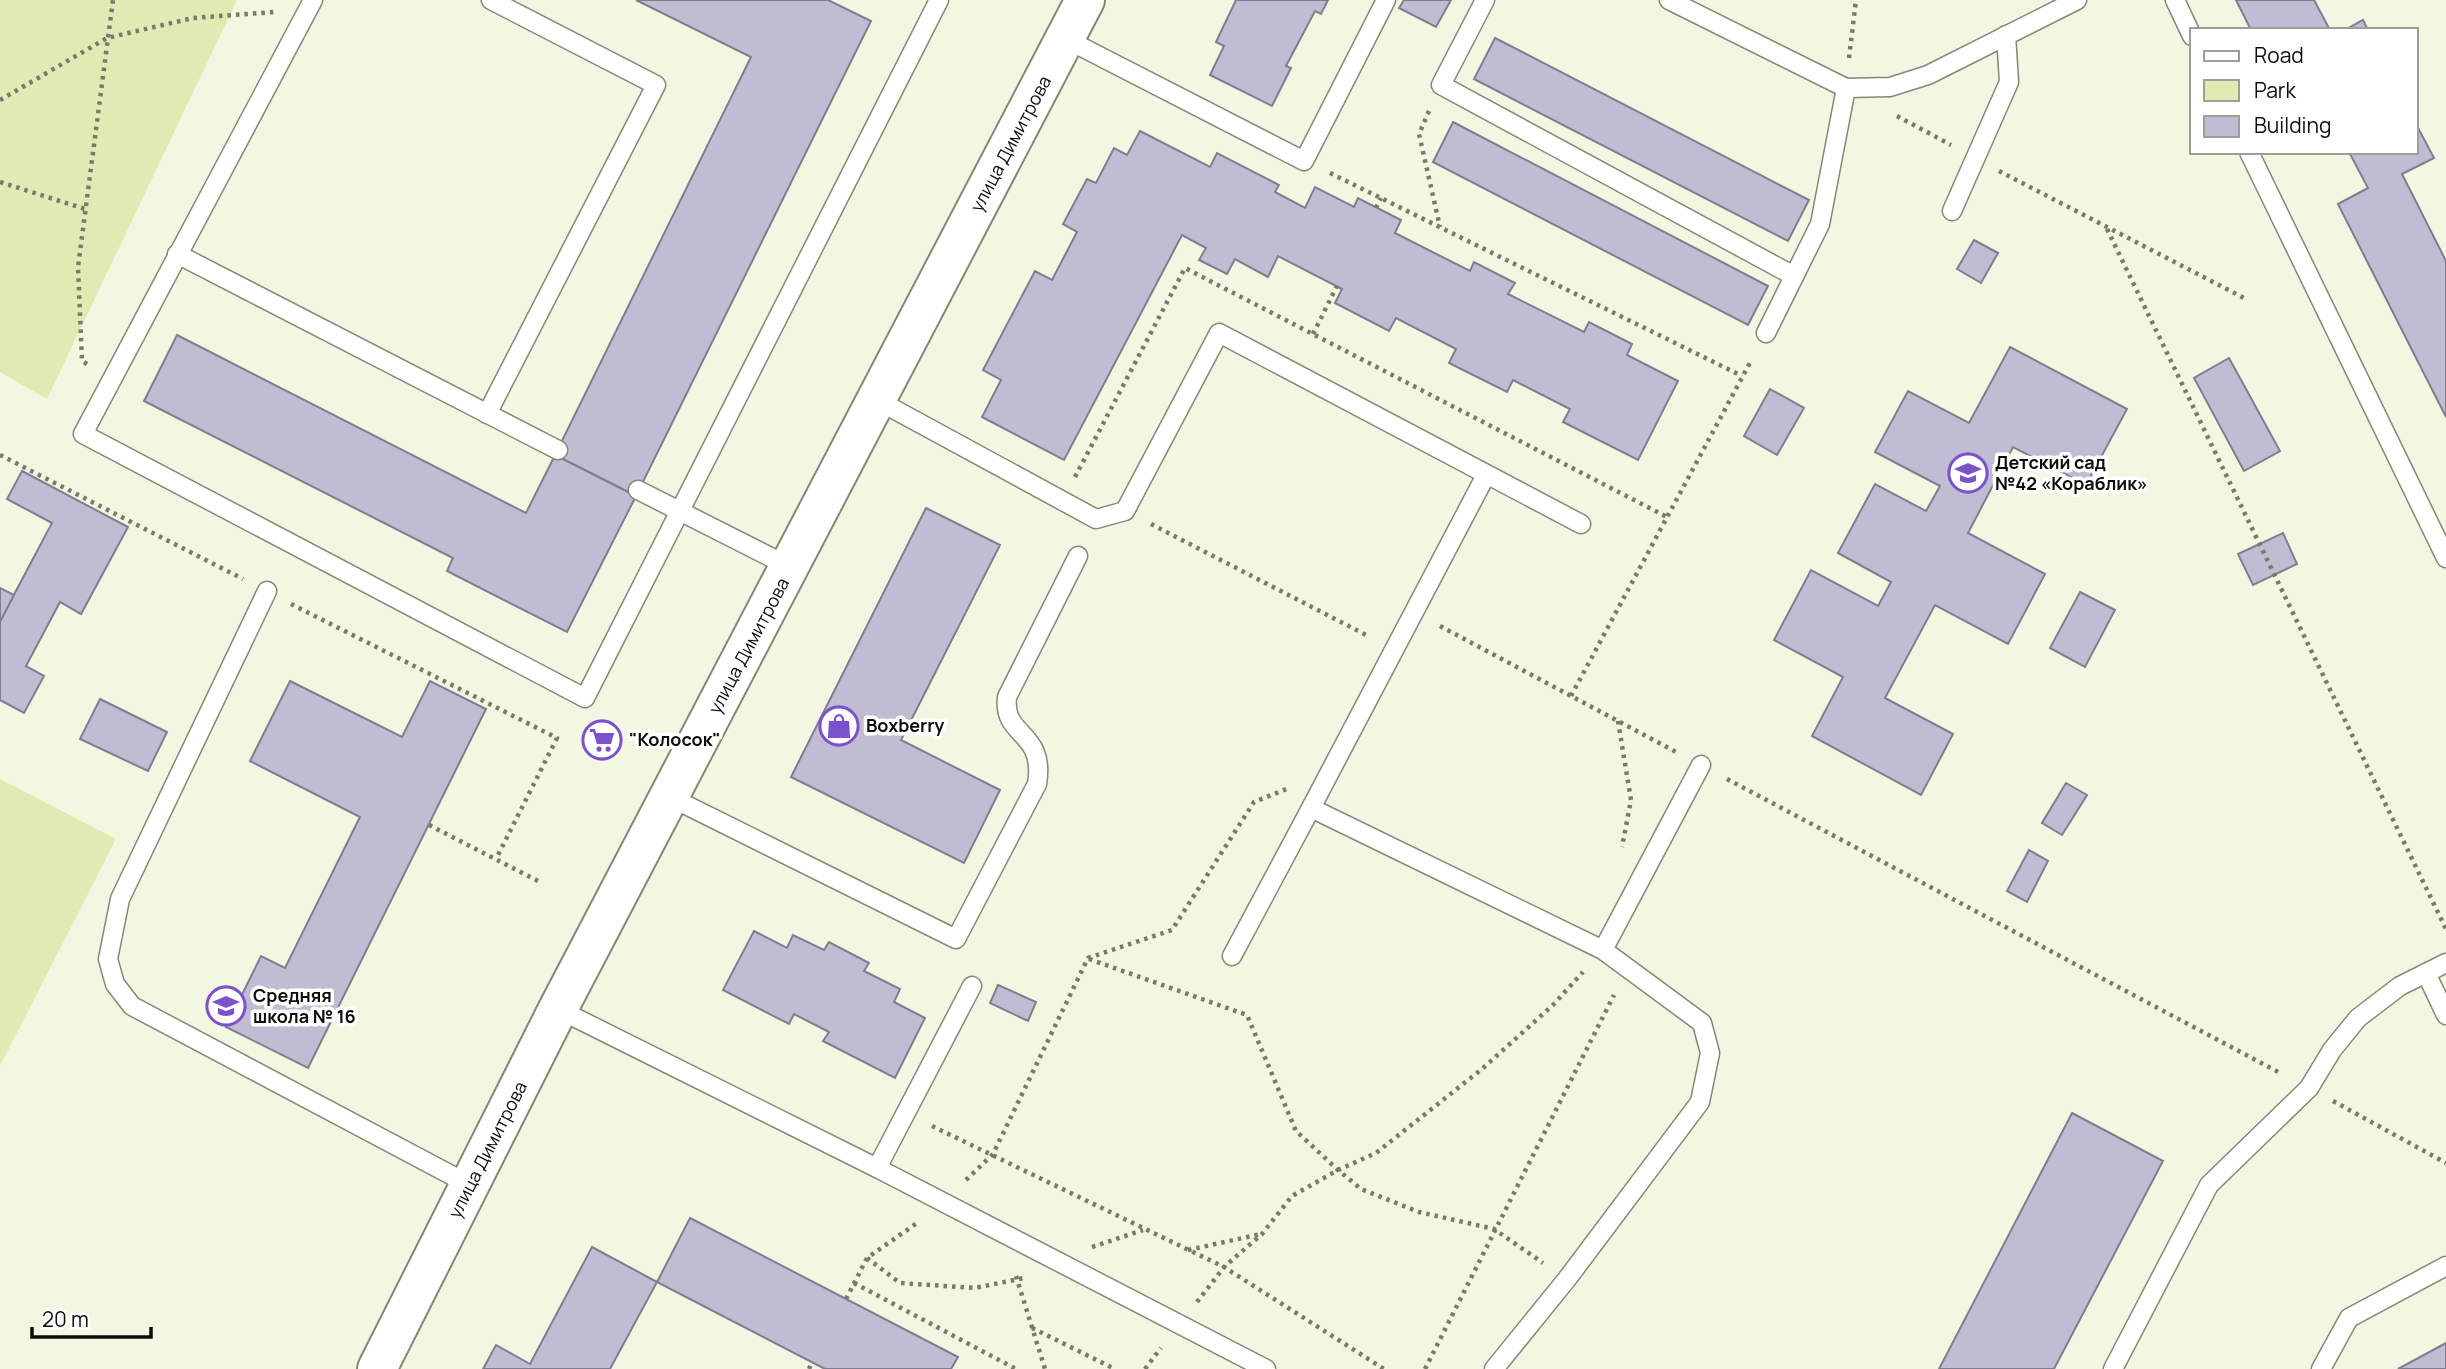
<svg xmlns="http://www.w3.org/2000/svg" width="2446" height="1369" font-family="Manrope,sans-serif">
	<style>
		.green { fill: #deebb2 }
		.building { fill: #c0bcd1; stroke: #817d90; stroke-width: 2 }
		.lines { fill: none; stroke-linecap: round; stroke-linejoin: round }
		.service-casing { stroke: #848874; stroke-width: 21 }
		.tertiary-casing { stroke: #848874; stroke-width: 42 }
		.path { stroke: #787b6c; stroke-width: 4.5; stroke-dasharray: 3.5 5; stroke-linecap: butt }
		.service { stroke: #fff; stroke-width: 18 }
		.tertiary { stroke: #fff; stroke-width: 38 }
		.labels { text-anchor: middle; stroke-width: 7; stroke-linejoin: round; paint-order: stroke }
		.street-label { font-size: 18px; fill: #0c0d06; stroke: #fff }
		.poi-label { font-size: 18px; font-weight: bold; fill: #0c0d06; stroke: #fff; text-anchor: start }
	</style>
	<rect width="100%" height="100%" fill="#f1f7e0"/>
	<!-- green -->
	<g class="green">
		<polygon points="0,0 237,0 47,399 0,372"/>
		<polygon points="0,779 116,839 0,1066"/>
	</g>
	<!-- building -->
	<g class="building">
		<polygon points="636,0 828,0 871,21 636,496 555,455 751,57"/>
		<polygon points="1236,0 1328,0 1321,14 1315,11 1286,66 1291,68 1272,106 1210,75 1224,46 1216,42"/>
		<polygon points="1404,0 1451,0 1436,27 1399,8"/>
		<polygon points="2236,0 2314,0 2330,30 2251,30"/>
		<polygon points="2363,20 2368,30 2345,30"/>
		<polygon points="1495,38 1809,200 1788,241 1474,79"/>
		<polygon points="1453,122 1768,286 1748,325 1433,162"/>
		<polygon points="2416,124 2434,158 2402,174 2446,261 2446,417 2338,204 2368,188 2349,152 2416,152"/>
		<polygon points="1140,131 1210,167 1217,153 1279,185 1275,192 1305,208 1315,187 1354,207 1358,198 1401,220 1395,233 1470,271 1474,262 1515,283 1508,294 1584,332 1589,322 1632,344 1627,355 1678,381 1638,460 1563,422 1570,409 1513,380 1507,392 1449,363 1456,349 1396,318 1389,331 1335,303 1342,289 1278,256 1268,277 1235,259 1227,274 1199,260 1206,248 1182,235 1064,460 982,417 1001,380 983,370 1035,271 1052,280 1077,232 1063,224 1087,179 1096,183 1114,148 1127,155"/>
		<polygon points="1974,240 1998,253 1981,283 1957,269"/>
		<polygon points="177,335 526,513 555,455 636,496 567,632 447,571 453,558 144,401"/>
		<polygon points="2010,347 2127,409 2086,485 2013,447 1968,533 2045,574 2008,644 1935,605 1885,698 1953,734 1921,795 1812,736 1843,677 1774,640 1811,570 1878,606 1891,582 1838,553 1875,484 1926,511 1940,486 1875,452 1908,391 1969,423"/>
		<polygon points="2229,358 2280,451 2244,471 2194,378"/>
		<polygon points="1770,389 1804,408 1777,455 1744,436"/>
		<polygon points="22,471 128,527 81,614 60,602 26,666 44,676 24,713 0,700 0,621 52,523 7,499"/>
		<polygon points="926,508 1000,545 901,740 1000,790 964,863 791,777"/>
		<polygon points="2283,533 2297,564 2253,585 2238,554"/>
		<polygon points="0,588 14,595 1,620 0,619"/>
		<polygon points="2080,592 2115,610 2085,667 2050,648"/>
		<polygon points="290,681 402,737 430,681 486,709 308,1068 226,1027 261,956 285,968 360,817 250,761"/>
		<polygon points="100,699 167,732 148,771 80,739"/>
		<polygon points="601,721 616,729 602,756 587,748"/>
		<polygon points="2066,783 2087,795 2062,835 2042,823"/>
		<polygon points="2029,850 2048,861 2027,902 2007,891"/>
		<polygon points="754,931 787,948 793,935 824,950 829,942 869,963 864,971 900,989 894,1002 925,1018 895,1078 823,1041 829,1032 794,1014 789,1024 723,990"/>
		<polygon points="998,985 1036,1002 1028,1021 990,1003"/>
		<polygon points="2072,1113 2163,1161 2054,1369 1939,1369"/>
		<polygon points="690,1218 958,1357 951,1369 825,1369 657,1282"/>
		<polygon points="592,1247 657,1282 610,1369 483,1369 496,1345 530,1364"/>
		<polygon points="2446,1343 2446,1369 2398,1369"/>
	</g>
	<g class="lines">
		<!-- service casing -->
		<g class="service-casing">
			<g id="service">
				<polyline points="313,0 83,434 585,698 939,0"/>
				<polyline points="1485,0 1441,85 1794,276"/>
				<polyline points="1669,0 1846,88 1890,87 1928,75 2077,0"/>
				<polyline points="2175,0 2192,36"/>
				<polyline points="1066,39 1304,161 1386,0"/>
				<polyline points="2249,152 2446,558"/>
				<polyline points="1952,211 2009,82 2006,35"/>
				<polyline points="177,254 558,450"/>
				<polyline points="1766,333 1820,224 1846,88"/>
				<polyline points="877,400 1096,519 1125,511 1219,333 1581,524"/>
				<polyline points="487,414 656,85 491,0"/>
				<polyline points="1486,475 1311,808 1603,950 1702,1023 1710,1053 1700,1102 1567,1279 1494,1369"/>
				<polyline points="638,490 790,567"/>
				<polyline points="267,591 120,899 108,959 115,984 132,1006 470,1185"/>
				<path d="M670,797L956,939L1037,784C1046,730 1002,738 1007,697L1078,556"/>
				<polyline points="1603,950 1701,765"/>
				<polyline points="1232,956 1311,808"/>
				<polyline points="2446,963 2426,973 2446,1015"/>
				<polyline points="558,1009 877,1168 972,986"/>
				<polyline points="877,1168 1266,1369"/>
				<polyline points="2113,1369 2209,1185 2309,1088 2332,1050 2358,1018 2400,986 2426,973"/>
				<polyline points="2321,1369 2349,1318 2446,1266"/>
			</g>
		</g>
		<!-- tertiary casing -->
		<g class="tertiary-casing">
			<polyline id="tertiary" points="377,1369 558,1009 1085,0"/>
		</g>
		<!-- path -->
		<g class="path">
			<polyline points="1849,58 1856,0"/>
			<polyline points="0,100 107,38 193,18 274,12"/>
			<polyline points="1429,111 1419,134 1440,227"/>
			<polyline points="1897,116 1951,145"/>
			<polyline points="1999,171 2244,298"/>
			<polyline points="1330,173 1742,376"/>
			<polyline points="0,182 85,209"/>
			<polyline points="1376,208 1381,198"/>
			<polyline points="2107,229 2446,929"/>
			<polyline points="1313,334 1337,286"/>
			<polyline points="87,364 82,361 78,267 113,0"/>
			<polyline points="0,455 243,579"/>
			<polyline points="1075,477 1185,268 1667,517"/>
			<polyline points="1151,524 1370,637"/>
			<polyline points="291,604 557,738 496,859"/>
			<polyline points="1440,626 1676,752"/>
			<polyline points="1571,696 1752,359"/>
			<polyline points="1618,721 1631,800 1622,847"/>
			<polyline points="1727,779 2282,1074"/>
			<polyline points="429,825 542,883"/>
			<polyline points="1089,959 1247,1015 1296,1131 1338,1170 1361,1189 1419,1212 1494,1229 1543,1263"/>
			<polyline points="2333,1101 2446,1163"/>
			<polyline points="932,1126 1224,1267 1384,1369"/>
			<polyline points="966,1180 993,1154 1088,958 1172,930 1254,802 1289,788"/>
			<polyline points="1092,1247 1143,1230"/>
			<polyline points="1188,1250 1261,1234"/>
			<polyline points="867,1258 900,1283 975,1288 1024,1278"/>
			<polyline points="1016,1276 1045,1369"/>
			<polyline points="854,1283 1016,1369"/>
			<polyline points="846,1299 867,1258 917,1223"/>
			<polyline points="1197,1302 1224,1267 1262,1234 1292,1196 1338,1170 1376,1153 1482,1069 1553,1005 1583,972"/>
			<polyline points="1032,1328 1115,1369"/>
			<polyline points="809,1369 812,1362"/>
			<polyline points="1145,1369 1161,1348"/>
			<polyline points="1425,1369 1614,995"/>
		</g>
		<!-- service -->
		<use href="#service" class="service"/>
		<!-- tertiary -->
		<use href="#tertiary" class="tertiary"/>
	</g>
	<!-- icons -->
	<defs>
		<g id="school-ring" transform="scale(2.0125)"><circle r="9.5" fill="#fff" stroke="#7b52cb" stroke-width="1.5"/><path d="M0-5L7-2L0 1L-7-2ZM-4 1L0 2.5L4 1V4Q0 6-4 4Z" fill="#7b52cb"/></g>
		<g id="shop-ring" transform="scale(2.0125)"><circle r="9.5" fill="#fff" stroke="#7b52cb" stroke-width="1.5"/><path d="M-5-2.5h2.3a2.7 3.5 0 0 1 5.4 0H5L5.5 6h-11ZM-1.5-2.5h3a1.5 2.3 0 0 0-3 0Z" fill="#7b52cb"/></g>
		<g id="supermarket-ring" transform="scale(2.0125)"><circle r="9.5" fill="#fff" stroke="#7b52cb" stroke-width="1.5"/><path d="M-6-5.5h2.5l.6 2H6L4.5 2H-2.5L-4.4-4H-6ZM-1.5 3.2a1.3 1.3 0 1 0 .1 0ZM3 3.2a1.3 1.3 0 1 0 .1 0Z" fill="#7b52cb"/></g>
	</defs>
	<g fill-rule="evenodd">
		<use href="#school-ring" x="1968" y="473"/>
		<use href="#shop-ring" x="839" y="726"/>
		<use href="#supermarket-ring" x="602" y="740"/>
		<use href="#school-ring" x="226" y="1006"/>
	</g>
	<g class="labels">
		<!-- street labels -->
		<g class="street-label">
			<text transform="translate(1011 144) rotate(-62)" y="6">улица Димитрова</text>
			<text transform="translate(749 646) rotate(-62)" y="6">улица Димитрова</text>
			<text transform="translate(488 1150) rotate(-63)" y="6">улица Димитрова</text>
		</g>
		<!-- poi labels -->
		<g class="poi-label">
			<text x="1995" y="469">Детский сад<tspan x="1995" dy="21">№42 «Кораблик»</tspan></text>
			<text x="866" y="732">Boxberry</text>
			<text x="629" y="746">"Колосок"</text>
			<text x="253" y="1002">Средняя<tspan x="253" dy="21">школа № 16</tspan></text>
		</g>
	</g>
	<!-- legend -->
	<rect x="2190" y="28" width="228" height="126" fill="#ffffff" stroke="#9e9e9b" stroke-width="2"/>
	<rect x="2204" y="51" width="35" height="10" fill="#ffffff" stroke="#9e9e9b" stroke-width="2"/>
	<text x="2254" y="63" font-size="21" fill="#0c0d06">Road</text>
	<rect x="2204" y="80" width="35" height="21" fill="#deebb2" stroke="#9e9e9b" stroke-width="2"/>
	<text x="2254" y="98" font-size="21" fill="#0c0d06">Park</text>
	<rect x="2204" y="116" width="35" height="21" fill="#c0bcd1" stroke="#9e9e9b" stroke-width="2"/>
	<text x="2254" y="133" font-size="21" fill="#0c0d06">Building</text>
	<!-- scale -->
	<path d="M32 1327v10h119v-10" fill="none" stroke="#0c0d06" stroke-width="3.5"/>
	<text x="42" y="1327" font-size="21" fill="#0c0d06" stroke="#ffffff" stroke-width="5" paint-order="stroke">20 m</text>
</svg>
